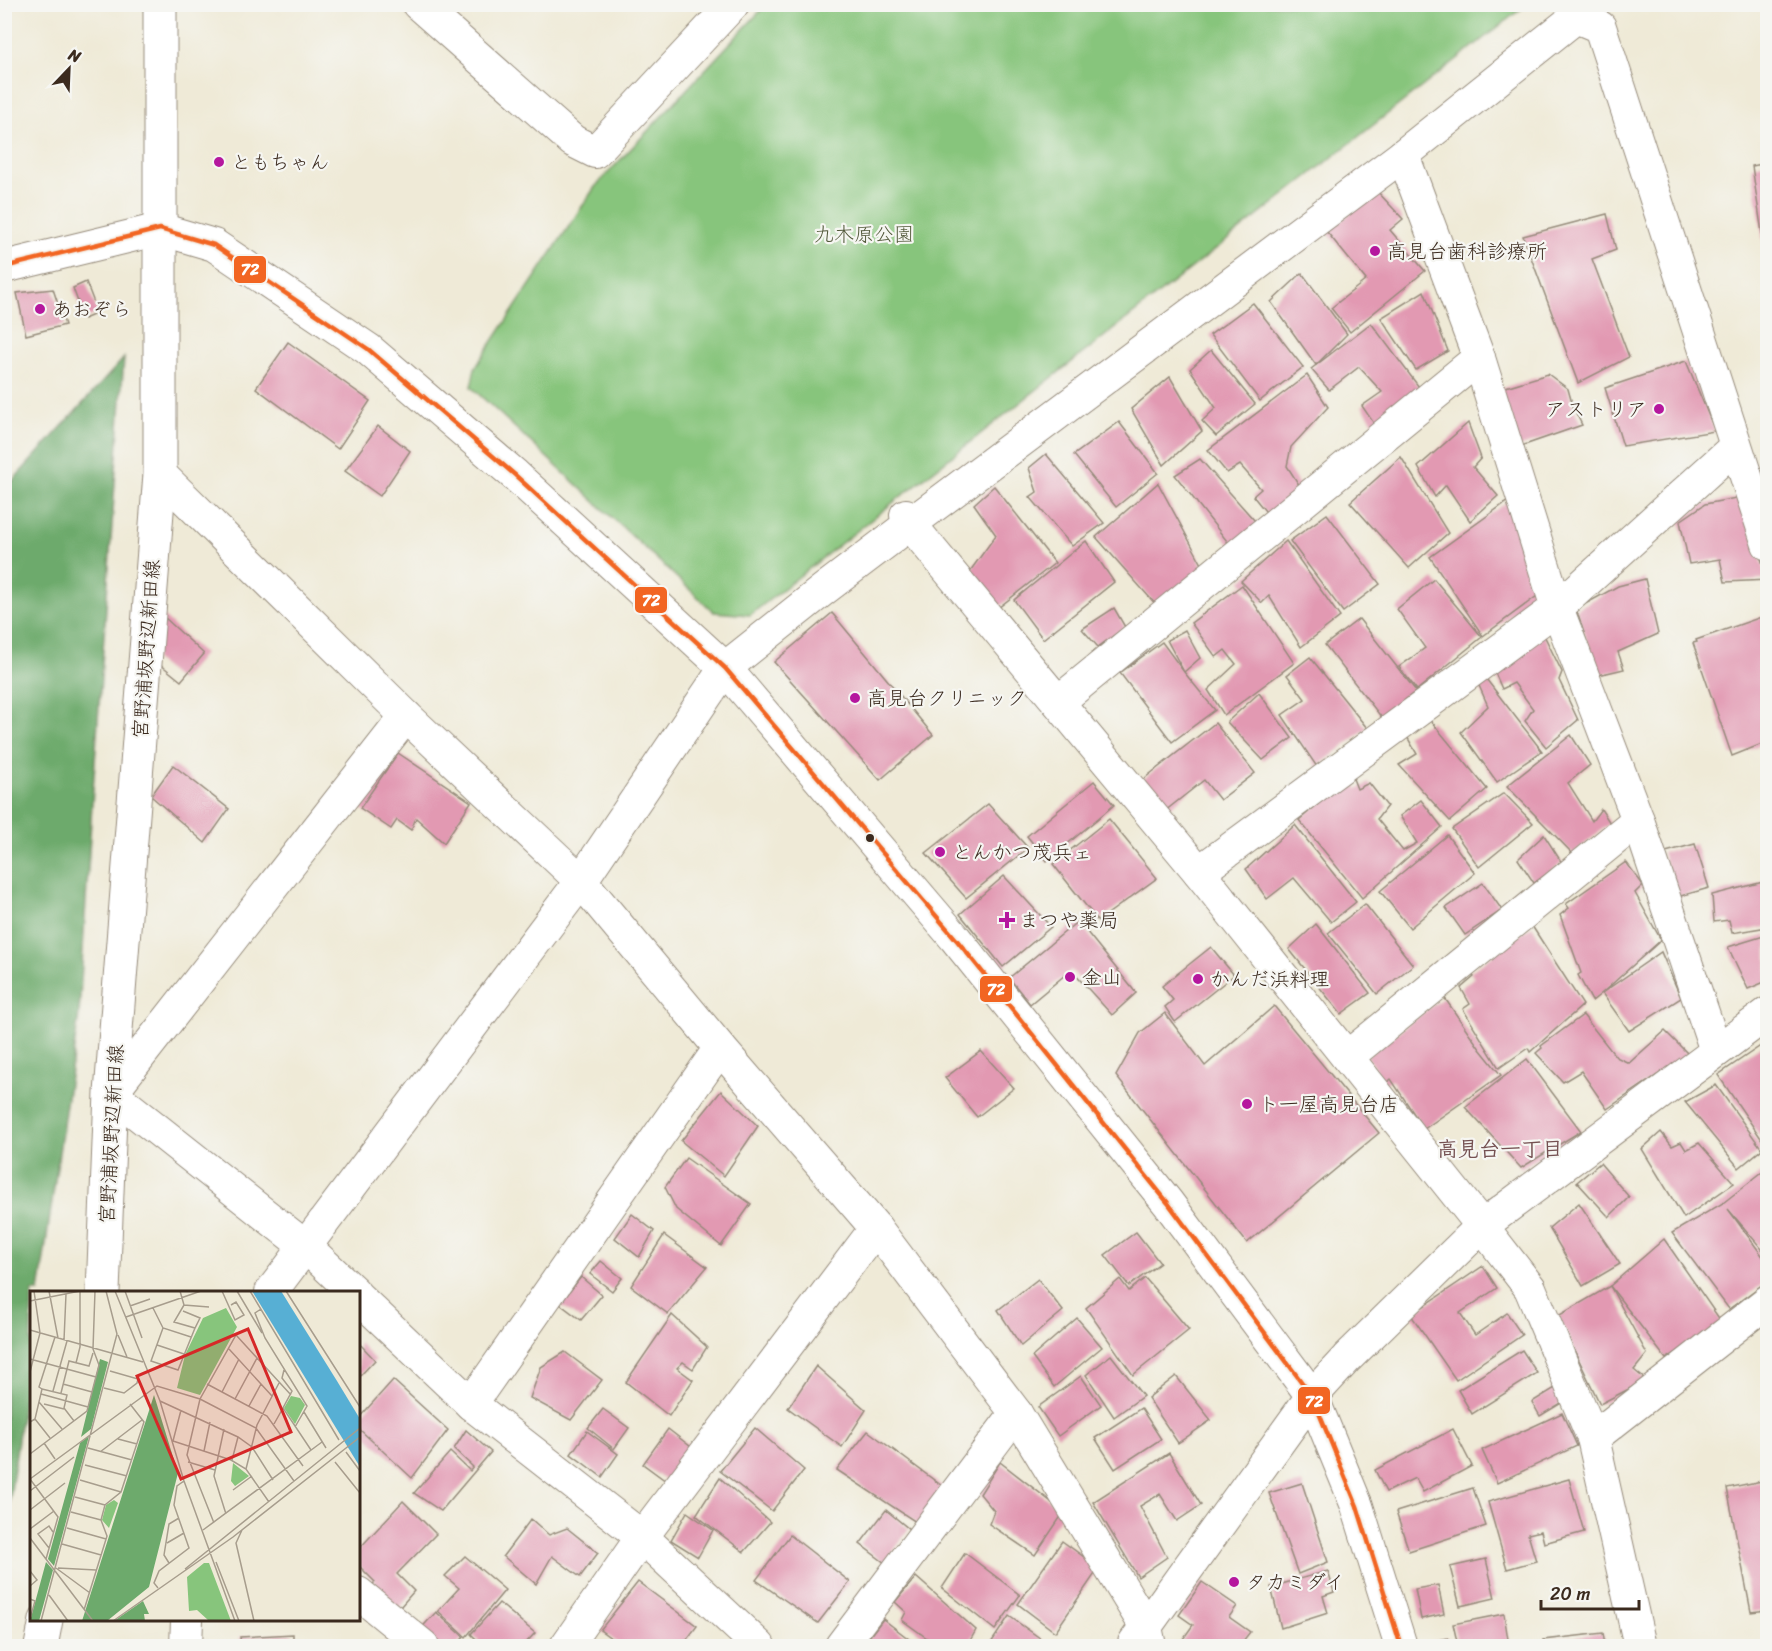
<svg xmlns="http://www.w3.org/2000/svg" width="1772" height="1651" font-family="Sriracha,'Klee One',sans-serif">
	<style>
		.green { fill: #87c57c; stroke: #61784d; stroke-width: 1.5 }
		.forest { fill: #6daa6c; stroke: #546a45; stroke-width: 1.5 }
		.building { fill: #e299b2 }
		.lines { fill: none; stroke-linecap: round; stroke-linejoin: round }
		.minor-casing { stroke: #958a7a; stroke-width: 34 }
		.major-casing { stroke: #958a7a; stroke-width: 35 }
		.minor { stroke: #fff; stroke-width: 32 }
		.major { stroke: #fff; stroke-width: 33 }
		.bus-1-casing { stroke: #f6f6f2; stroke-width: 9 }
		.bus-1 { stroke: #f26522; stroke-width: 4.5 }
		.poi-dot { fill: #b5179e; stroke: #f6f6f2; stroke-width: 2 }
		.bus-dot { fill: #3b2a1e; stroke: #f6f6f2; stroke-width: 2 }
		.labels { text-anchor: middle; stroke-width: 4.5; stroke-linejoin: round; paint-order: stroke }
		.poi-label { font-size: 20px; fill: #3b2a1e; stroke: #f6f6f2; text-anchor: start }
		.park-label { font-size: 20px; fill: #52583a; stroke: #f6f6f2 }
		.street-label { font-size: 20px; fill: #3b2a1e; stroke: #f6f6f2 }
		.neighbourhood-label { font-size: 21px; font-weight: bold; fill: #755152; stroke: #f6f6f2 }
		.inset-road { fill: none; stroke: #a79d8d; stroke-width: 1.5 }
		.view { fill: #d62828; fill-opacity: 0.15; stroke: #d62828; stroke-width: 3 }
		.inset-edge { fill: none; stroke: #3b2a1e; stroke-width: 3 }
		.line-badge { stroke: #f6f6f2; stroke-width: 2 }
		.badge-label { font-size: 16px; text-anchor: middle; font-weight: bold; fill: #fff }
	</style>
	<rect width="100%" height="100%" fill="#f6f6f2"/>
	<filter id="ink" filterUnits="userSpaceOnUse"><feTurbulence type="fractalNoise" baseFrequency=".0167" numOctaves="2"/><feDisplacementMap in="SourceGraphic" scale="12" xChannelSelector="R" yChannelSelector="G"/><feConvolveMatrix kernelMatrix="1 2 1 2 8 2 1 2 1" color-interpolation-filters="sRGB"/></filter>
	<filter id="wash" filterUnits="userSpaceOnUse"><feTurbulence type="fractalNoise" baseFrequency=".008" numOctaves="4" result="noise"/><feDisplacementMap in="SourceGraphic" scale="24" xChannelSelector="R" yChannelSelector="G"/><feGaussianBlur stdDeviation="1.35" result="paint"/><feColorMatrix in="noise" values="0 0 0 0 0 0 0 0 0 0 0 0 0 0 0 0 0 1.4 0 .05"/><feComposite in="paint" operator="in"/></filter>
	<g filter="url(#wash)">
		<rect width="100%" height="100%" fill="#efead7"/>
		<!-- green -->
		<polygon class="green" points="766,5 766,4 1526,5 750,615 714,612 471,387 475,368 595,187"/>
		<!-- forest -->
		<polygon class="forest" points="124,358 92,804 79,1014 39,1292 32,1292 31,1345 5,1535 5,489"/>
		<g id="blocks">
			<!-- building -->
			<g class="building">
				<polygon points="1767,163 1767,260 1766,260 1752,166"/>
				<polygon points="1377,191 1403,219 1390,230 1425,271 1350,332 1331,308 1366,280 1327,232"/>
				<polygon points="1607,214 1616,250 1592,259 1629,357 1578,383 1523,236"/>
				<polygon points="1302,273 1347,334 1316,365 1271,302"/>
				<polygon points="86,282 98,313 84,319 73,288"/>
				<polygon points="53,289 65,325 26,335 17,293"/>
				<polygon points="1424,291 1448,351 1416,370 1381,318"/>
				<polygon points="1253,303 1303,367 1260,401 1210,335"/>
				<polygon points="1371,323 1422,391 1375,425 1362,406 1382,392 1359,367 1329,390 1311,369"/>
				<polygon points="288,342 370,401 338,449 256,388"/>
				<polygon points="1211,350 1255,404 1216,436 1202,421 1216,408 1190,369"/>
				<polygon points="1686,361 1715,431 1623,446 1605,388"/>
				<polygon points="1548,374 1568,389 1573,407 1582,425 1516,448 1499,389"/>
				<polygon points="1307,375 1328,407 1291,447 1287,466 1303,491 1270,517 1253,496 1261,489 1240,465 1227,473 1208,450"/>
				<polygon points="1170,377 1202,431 1164,465 1131,409"/>
				<polygon points="1119,422 1158,473 1116,507 1074,455"/>
				<polygon points="1468,423 1481,458 1473,467 1498,496 1470,521 1446,485 1435,497 1418,467"/>
				<polygon points="378,426 410,451 380,496 345,471"/>
				<polygon points="1046,454 1104,523 1072,546 1030,497 1037,492 1029,468"/>
				<polygon points="1401,457 1448,533 1409,568 1350,502"/>
				<polygon points="1200,459 1262,529 1234,550 1175,475"/>
				<polygon points="1158,483 1204,568 1158,607 1096,537"/>
				<polygon points="994,486 1055,563 998,608 968,574 996,535 974,504"/>
				<polygon points="1741,497 1768,580 1725,582 1720,559 1689,564 1680,521 1705,504"/>
				<polygon points="1508,501 1537,596 1483,636 1430,557"/>
				<polygon points="1327,514 1380,584 1343,612 1290,541"/>
				<polygon points="1086,541 1114,582 1043,639 1014,600"/>
				<polygon points="1286,541 1340,617 1301,647 1269,596 1262,603 1241,581"/>
				<polygon points="1434,579 1482,637 1417,690 1399,667 1425,648 1397,609"/>
				<polygon points="1645,579 1658,634 1618,652 1624,669 1598,675 1576,609 1618,586"/>
				<polygon points="1242,585 1294,663 1224,715 1208,690 1236,664 1225,650 1216,657 1191,623"/>
				<polygon points="1114,608 1125,627 1098,647 1082,629"/>
				<polygon points="832,613 933,735 880,780 774,662"/>
				<polygon points="1767,615 1767,742 1732,756 1693,643 1697,642 1696,640"/>
				<polygon points="163,616 204,654 181,681 155,660"/>
				<polygon points="1359,619 1416,691 1382,718 1325,645"/>
				<polygon points="1185,630 1200,658 1184,672 1215,710 1172,742 1120,673 1162,642 1184,672 1167,640"/>
				<polygon points="1542,631 1562,672 1559,680 1578,720 1546,747 1525,721 1533,709 1514,683 1502,689 1495,673"/>
				<polygon points="1310,657 1367,728 1317,767 1282,715 1305,699 1287,675"/>
				<polygon points="1483,675 1542,751 1497,782 1461,732 1488,706 1477,681"/>
				<polygon points="1259,693 1292,738 1263,760 1227,722"/>
				<polygon points="1431,721 1487,789 1450,821 1399,765 1417,754 1406,735"/>
				<polygon points="1215,723 1255,773 1220,800 1204,780 1165,811 1141,781"/>
				<polygon points="1571,735 1590,765 1568,783 1592,821 1601,809 1610,823 1573,854 1507,786"/>
				<polygon points="398,753 471,802 444,843 416,818 411,830 397,820 391,829 360,808"/>
				<polygon points="173,765 229,809 205,843 151,796"/>
				<polygon points="1352,776 1357,789 1369,783 1387,806 1377,819 1403,851 1417,843 1400,816 1421,800 1442,827 1362,898 1299,820"/>
				<polygon points="1094,781 1114,805 1047,861 1027,836"/>
				<polygon points="1504,793 1533,823 1479,867 1452,829"/>
				<polygon points="988,804 1028,848 966,898 926,853"/>
				<polygon points="1109,819 1157,878 1098,921 1053,864"/>
				<polygon points="1295,825 1356,902 1331,922 1294,878 1267,899 1246,869"/>
				<polygon points="1447,835 1475,873 1410,928 1380,891"/>
				<polygon points="1544,835 1562,863 1534,883 1518,859"/>
				<polygon points="1695,844 1709,888 1677,897 1662,853"/>
				<polygon points="1626,862 1643,885 1635,893 1661,940 1602,993 1661,952 1681,998 1629,1031 1602,993 1592,1001 1578,975 1581,973 1560,915 1569,908 1566,904"/>
				<polygon points="1004,876 1051,927 1003,967 960,914"/>
				<polygon points="1767,881 1767,927 1732,933 1729,920 1714,922 1712,895"/>
				<polygon points="1483,883 1502,910 1465,935 1446,908"/>
				<polygon points="1365,904 1413,965 1377,994 1328,933"/>
				<polygon points="1078,921 1136,993 1112,1015 1071,970 1030,1004 1009,978"/>
				<polygon points="1316,924 1370,993 1341,1014 1289,949"/>
				<polygon points="1532,926 1583,1005 1530,1052 1528,1048 1499,1068 1463,1009 1470,1004 1461,988 1474,977 1470,972"/>
				<polygon points="1767,935 1767,981 1748,989 1728,947"/>
				<polygon points="1211,947 1234,975 1175,1022 1165,1007 1173,1000 1162,986"/>
				<polygon points="1444,997 1480,1049 1501,1075 1424,1129 1391,1079 1385,1084 1367,1056"/>
				<polygon points="1274,1006 1379,1133 1247,1243 1116,1076 1140,1033 1165,1013 1205,1066"/>
				<polygon points="1583,1015 1616,1057 1629,1063 1665,1031 1688,1054 1607,1109 1581,1071 1563,1082 1536,1053 1542,1048 1541,1046"/>
				<polygon points="1762,1045 1767,1053 1767,1147 1718,1075"/>
				<polygon points="981,1051 1014,1088 977,1117 945,1078"/>
				<polygon points="1527,1059 1581,1131 1521,1168 1465,1107"/>
				<polygon points="1716,1085 1762,1149 1739,1168 1685,1102"/>
				<polygon points="721,1091 758,1126 724,1176 681,1141"/>
				<polygon points="1661,1132 1672,1146 1681,1142 1686,1150 1699,1143 1734,1183 1684,1218 1642,1149"/>
				<polygon points="686,1158 751,1204 721,1246 676,1209 665,1187"/>
				<polygon points="1600,1163 1629,1197 1609,1217 1577,1182"/>
				<polygon points="1766,1169 1767,1255 1728,1209 1767,1262 1767,1281 1729,1309 1672,1233 1723,1203"/>
				<polygon points="1579,1203 1620,1264 1583,1286 1549,1228"/>
				<polygon points="632,1214 654,1231 639,1257 615,1238"/>
				<polygon points="1136,1232 1160,1263 1129,1286 1105,1255"/>
				<polygon points="664,1235 707,1267 668,1314 631,1286"/>
				<polygon points="1664,1239 1723,1324 1666,1359 1610,1286"/>
				<polygon points="601,1261 622,1278 612,1291 590,1274"/>
				<polygon points="1483,1266 1497,1288 1460,1313 1475,1335 1507,1313 1522,1335 1456,1380 1411,1315"/>
				<polygon points="581,1277 602,1295 581,1320 560,1304"/>
				<polygon points="1145,1278 1189,1330 1133,1375 1086,1308 1120,1279 1129,1291"/>
				<polygon points="1038,1279 1063,1311 1021,1346 998,1310"/>
				<polygon points="1610,1286 1647,1354 1634,1370 1646,1380 1600,1404 1558,1316"/>
				<polygon points="672,1315 707,1347 693,1369 683,1362 677,1368 693,1380 669,1416 626,1382"/>
				<polygon points="1077,1318 1102,1347 1054,1387 1032,1357"/>
				<polygon points="358,1342 375,1360 358,1378"/>
				<polygon points="1522,1350 1537,1373 1472,1414 1458,1390"/>
				<polygon points="565,1352 602,1380 571,1420 530,1398 541,1367"/>
				<polygon points="1111,1355 1143,1396 1114,1417 1086,1375"/>
				<polygon points="816,1366 866,1410 842,1447 788,1408"/>
				<polygon points="1081,1376 1101,1405 1058,1436 1038,1407"/>
				<polygon points="1176,1376 1211,1420 1178,1443 1148,1398"/>
				<polygon points="393,1380 448,1430 412,1478 358,1428 358,1419"/>
				<polygon points="1555,1388 1563,1402 1540,1416 1532,1402"/>
				<polygon points="1141,1408 1161,1439 1115,1469 1095,1438"/>
				<polygon points="603,1409 629,1428 614,1449 588,1428"/>
				<polygon points="1562,1413 1577,1446 1497,1483 1482,1450"/>
				<polygon points="755,1428 804,1470 772,1511 720,1471"/>
				<polygon points="668,1429 691,1447 666,1481 643,1464"/>
				<polygon points="1453,1429 1472,1466 1423,1492 1415,1478 1386,1492 1375,1470"/>
				<polygon points="466,1430 491,1452 441,1511 414,1493 450,1452 470,1471 473,1467 454,1449"/>
				<polygon points="587,1431 618,1454 602,1477 571,1454"/>
				<polygon points="868,1431 946,1489 922,1526 837,1470"/>
				<polygon points="1169,1453 1201,1505 1177,1521 1160,1494 1140,1506 1167,1557 1138,1577 1093,1502"/>
				<polygon points="1000,1462 1064,1512 1035,1555 989,1524 994,1511 980,1494"/>
				<polygon points="720,1478 770,1522 744,1552 696,1515"/>
				<polygon points="1569,1479 1584,1532 1544,1543 1541,1531 1528,1534 1536,1561 1507,1569 1488,1502"/>
				<polygon points="1767,1480 1767,1610 1751,1612 1727,1488"/>
				<polygon points="1302,1483 1328,1562 1298,1574 1269,1493"/>
				<polygon points="1473,1488 1486,1526 1409,1551 1396,1512"/>
				<polygon points="403,1501 436,1534 397,1574 414,1591 394,1614 366,1591 375,1582 358,1565 358,1550"/>
				<polygon points="886,1510 909,1529 885,1563 860,1544"/>
				<polygon points="687,1512 713,1530 698,1557 671,1540"/>
				<polygon points="531,1519 549,1535 567,1528 598,1553 580,1577 552,1556 536,1584 503,1556"/>
				<polygon points="790,1535 850,1582 818,1623 756,1580"/>
				<polygon points="1062,1541 1099,1568 1055,1632 1018,1604"/>
				<polygon points="965,1553 1020,1595 995,1630 942,1588"/>
				<polygon points="465,1556 505,1590 466,1637 438,1611 459,1588 445,1576"/>
				<polygon points="1486,1559 1495,1598 1460,1606 1450,1567"/>
				<polygon points="1328,1571 1334,1592 1323,1596 1328,1613 1281,1628 1271,1587"/>
				<polygon points="916,1577 976,1630 967,1646 957,1646 950,1641 946,1646 938,1646 902,1620 906,1612 895,1602"/>
				<polygon points="638,1582 697,1626 682,1646 622,1646 600,1630"/>
				<polygon points="1202,1582 1237,1606 1229,1617 1250,1632 1239,1646 1178,1646 1193,1625 1179,1615"/>
				<polygon points="1438,1585 1444,1614 1421,1619 1415,1589"/>
				<polygon points="499,1603 535,1633 523,1646 475,1646 479,1642 471,1634"/>
				<polygon points="436,1612 464,1637 456,1646 430,1646 416,1634"/>
				<polygon points="1504,1614 1509,1646 1458,1646 1453,1624"/>
				<polygon points="1009,1616 1051,1646 989,1646"/>
				<polygon points="883,1619 918,1646 862,1646"/>
				<polygon points="1603,1633 1605,1646 1544,1646 1543,1640"/>
				<polygon points="293,1634 293,1646 241,1646 240,1637"/>
				<polygon points="1448,1638 1450,1646 1427,1646 1426,1642"/>
			</g>
		</g>
	</g>
	<g filter="url(#ink)">
		<use href="#blocks" fill-opacity="0" stroke="#958a7a" stroke-width="1.5"/>
		<g class="lines">
			<!-- minor casing -->
			<g class="minor-casing">
				<g id="minor">
					<polyline points="418,4 573,141 595,152 733,4"/>
					<polyline points="1403,155 1479,358 1557,608 1638,820 1716,1051"/>
					<polyline points="4,267 160,229 214,245 368,349 515,475 725,668 955,938 1168,1203 1312,1396 1357,1506 1401,1646"/>
					<polyline points="160,474 406,716 581,881 720,1048 876,1228 1016,1413 1146,1627 1150,1646"/>
					<polyline points="906,515 910,524 1199,872 1482,1226 1530,1288 1593,1438 1640,1646"/>
					<polyline points="1058,702 1479,358"/>
					<polyline points="1199,872 1557,608 1735,447"/>
					<polyline points="1347,1057 1638,820"/>
					<polyline points="271,1292 581,881 725,668 823,590 910,524 1403,155 1576,17 1600,27 1768,544"/>
					<polyline points="354,1292 306,1247 111,1093 406,716"/>
					<polyline points="358,1297 471,1404 642,1537 759,1646"/>
					<polyline points="471,1404 720,1048"/>
					<polyline points="1593,1438 1768,1301"/>
					<polyline points="358,1593 423,1646"/>
					<polyline points="1134,1643 1312,1396 1347,1358 1482,1226 1768,1013"/>
					<polyline points="186,1646 187,1620"/>
					<polyline points="566,1646 642,1537 876,1228"/>
					<polyline points="841,1646 1016,1413"/>
				</g>
			</g>
			<!-- major casing -->
			<g class="major-casing">
				<g id="major">
					<polyline points="103,1292 111,1093 160,474 160,4"/>
					<polyline points="41,1646 46,1620"/>
				</g>
			</g>
			<!-- minor -->
			<use href="#minor" class="minor"/>
			<!-- major -->
			<use href="#major" class="major"/>
			<!-- bus-1 casing -->
			<g class="bus-1-casing">
				<polyline id="bus-1" points="4,267 160,229 214,245 368,349 515,475 725,668 955,938 1168,1203 1312,1396 1357,1506 1401,1646"/>
			</g>
			<!-- bus-1 -->
			<use href="#bus-1" class="bus-1"/>
		</g>
	</g>
	<!-- markers -->
	<g class="poi-dot">
		<circle cx="219" cy="162" r="6"/>
		<circle cx="1375" cy="251" r="6"/>
		<circle cx="40" cy="309" r="6"/>
		<circle cx="1659" cy="409" r="6"/>
		<circle cx="855" cy="698" r="6"/>
		<circle cx="940" cy="852" r="6"/>
		<path d="M1004 911h6v6h6v6h-6v6h-6v-6h-6v-6h6z"/>
		<circle cx="1070" cy="977" r="6"/>
		<circle cx="1198" cy="979" r="6"/>
		<circle cx="1247" cy="1104" r="6"/>
		<circle cx="1234" cy="1582" r="6"/>
	</g>
	<circle class="bus-dot" cx="870" cy="838" r="5"/>
	<g class="labels">
		<!-- poi labels -->
		<g class="poi-label">
			<text x="231" y="169">ともちゃん</text>
			<text x="1387" y="258">高見台歯科診療所</text>
			<text x="52" y="316">あおぞら</text>
			<text x="1647" y="416" text-anchor="end">アストリア</text>
			<text x="867" y="705">高見台クリニック</text>
			<text x="952" y="859">とんかつ茂兵ェ</text>
			<text x="1019" y="927">まつや薬局</text>
			<text x="1082" y="984">金山</text>
			<text x="1210" y="986">かんだ浜料理</text>
			<text x="1259" y="1111">ト一屋高見台店</text>
			<text x="1246" y="1589">タカミダイ</text>
		</g>
		<!-- park labels -->
		<g class="park-label">
			<text x="864" y="241">九木原公園</text>
		</g>
		<!-- street labels -->
		<g class="street-label">
			<text transform="translate(146 649) rotate(-86)" y="7">宮野浦坂野辺新田線</text>
			<text transform="translate(111 1134) rotate(-87)" y="7">宮野浦坂野辺新田線</text>
		</g>
		<!-- neighbourhood labels -->
		<g class="neighbourhood-label">
			<text x="1500" y="1156">高見台一丁目</text>
		</g>
	</g>
	<!-- overview -->
	<g transform="translate(30 1291)">
		<rect width="330" height="330" fill="#efead7"/>
		<path d="M196,17L207,36L170,104L147,97L155,64L173,27ZM261,105L270,107L275,114L265,133L254,117ZM203,172L219,185L205,195L201,190ZM84,209L88,212L79,237L72,229L76,214ZM174,272H179L201,330L178,329L167,319L159,320L157,286Z" fill="#87c57c"/>
		<path d="M70,68L78,71L61,138L51,146ZM124,104L148,182L119,296L77,330H52ZM59,145L24,275L18,268L50,152ZM16,271L23,279L9,330H0ZM113,310L119,323H114L115,330H84Z" fill="#6daa6c"/>
		<path d="M222,0H251L307,90L330,128V176Z" fill="#57afd4"/>
		<path class="inset-road" d="M19,0L28,47M85,0L130,110L154,190L205,330M95,0L112,47M150,0L154,14L179,16M192,0L205,29L214,24L206,11L201,14M207,0L232,42M220,0L309,149M256,0L330,116M0,10L50,0M100,15L120,8M123,17L133,37L161,46M231,18L225,22L235,47L277,115L265,136M153,20L170,27L165,37L144,31L154,14M96,26L171,0M133,37L121,70L148,79L165,37M0,39L113,71M88,44L97,66M34,49L36,3M127,54L154,63M199,58L242,105M0,68L66,86M46,72L50,56V0M254,79L252,87L262,100L253,117L281,159M0,81L10,42L4,0M33,93L62,101M177,93L237,125L273,175M74,97L94,102L107,92L108,88L80,80M12,98L37,104L34,117L44,130M23,100L37,50M192,101L209,68M31,102L39,70L59,75L63,62M11,103L58,116M205,108L227,67M130,110L208,146L222,156L243,189M9,111L32,138M14,113L34,118M219,115L231,93M151,119L143,150L201,169L216,178L239,211M274,121L296,157M5,128L20,147M0,131L5,128L12,98L9,96L25,46M244,133L253,117M194,138L184,185L196,223M88,148L107,153M14,152L25,168M58,157L102,169M174,160L180,131M70,161L112,129M316,161L330,180M0,163L57,120L69,74L63,58L65,0M202,169L208,146M158,171L185,179M305,171L330,202M55,174L97,185M216,178L227,134L249,92M0,188L127,95L170,108L226,137L264,190M0,188L28,226L16,268M50,189L91,201M203,199L222,185M0,200L44,166M45,206L75,214M0,219L35,192M41,221L71,229M184,232L157,164L170,108L206,44L261,104M37,237L76,248M0,238L24,220M173,239L292,151M212,239L206,252L224,330M0,247L63,330M137,252L154,242M32,253L71,264M19,257L8,243L19,235L23,241M186,271L209,330M139,272L134,264L139,233L149,227M26,277L60,302M28,277L66,279M155,278L330,137M0,280L7,289L0,295M128,297L124,292L129,280L159,257L144,214L147,195L154,190M19,304L38,330M0,308L5,310L0,328M54,319L77,245L71,229L75,214L91,201L114,131L100,113M11,330L87,43L76,0M83,330L203,246L330,146"/>
		<path class="view" d="M218,38L261,141L151,188L107,85Z"/>
		<rect width="330" height="330" class="inset-edge"/>
	</g>
	<g class="line-badge">
		<rect x="233" y="255" width="34" height="29" rx="6" fill="#f26522"/>
		<rect x="634" y="586" width="34" height="28" rx="6" fill="#f26522"/>
		<rect x="979" y="975" width="34" height="28" rx="6" fill="#f26522"/>
		<rect x="1297" y="1386" width="34" height="29" rx="6" fill="#f26522"/>
	</g>
	<g class="badge-label">
		<text x="250" y="275">72</text>
		<text x="651" y="606">72</text>
		<text x="996" y="995">72</text>
		<text x="1314" y="1407">72</text>
	</g>
	<!-- margin -->
	<rect width="1772" height="1651" fill="none" stroke="#f6f6f2" stroke-width="24"/>
	<!-- north arrow -->
	<g transform="translate(69 69) rotate(23)" stroke="#f6f6f2" stroke-width="4.5" paint-order="stroke">
	<path d="M0-4.5L10 22L0 15L-10 22Z" fill="#3b2a1e"/>
	<text y="-9" font-size="16" font-weight="bold" text-anchor="middle" fill="#3b2a1e">N</text>
	</g>
	<!-- scale -->
	<path d="M1541 1600v9h98v-9" fill="none" stroke="#3b2a1e" stroke-width="3"/>
	<text x="1550" y="1600" font-size="18" fill="#3b2a1e" stroke="#f6f6f2" stroke-width="4.5" paint-order="stroke">20 m</text>
</svg>
